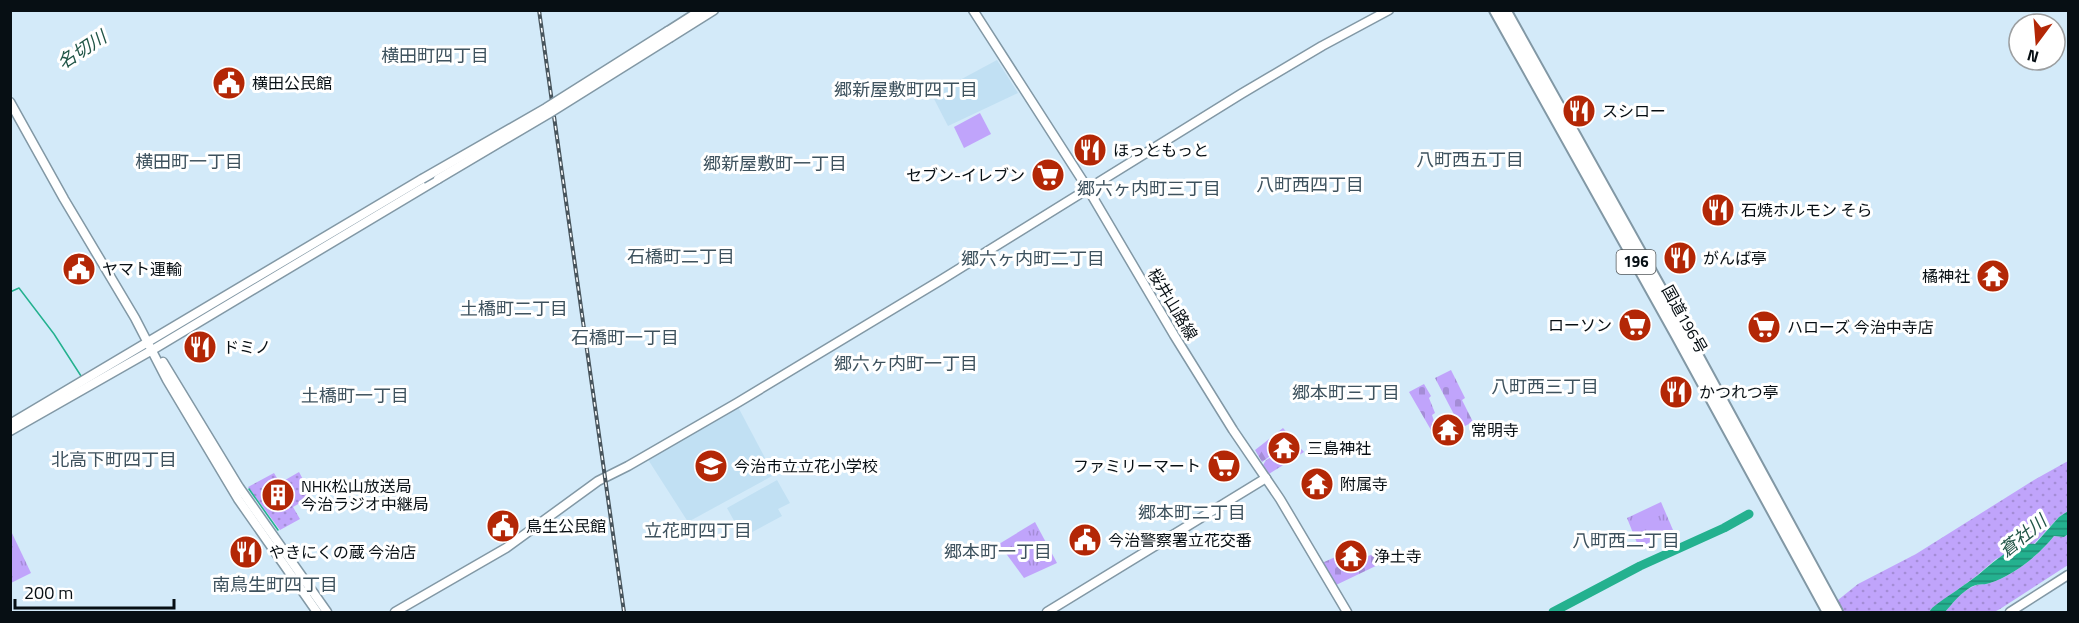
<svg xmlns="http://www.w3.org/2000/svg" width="2079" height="623" font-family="'Titillium Web','Noto Sans JP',sans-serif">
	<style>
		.built { fill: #c1e0f3 }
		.grass { fill: url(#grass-dots) }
		.forest { fill: url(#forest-firs) }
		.cemetery { fill: url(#cemetery-stones) }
		.park { fill: url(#park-tufts) }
		.pitch { fill: #c0a4fb }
		.water { fill: url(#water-rules) }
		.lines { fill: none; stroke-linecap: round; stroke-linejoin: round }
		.stream { stroke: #24b18f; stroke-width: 1.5 }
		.river { stroke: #24b18f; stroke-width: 9 }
		.secondary-casing { stroke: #8298a5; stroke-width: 11 }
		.highway-casing { stroke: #8298a5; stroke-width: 14 }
		.secondary { stroke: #fff; stroke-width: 8 }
		.highway { stroke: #fff; stroke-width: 10 }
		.rail-casing { stroke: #48555d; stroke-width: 4 }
		.rail { stroke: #fff; stroke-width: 1.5; stroke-dasharray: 4.5; stroke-linecap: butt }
		.secondary-bridge-casing { stroke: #8298a5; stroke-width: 11; stroke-linecap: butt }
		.secondary-bridge { stroke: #fff; stroke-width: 8 }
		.labels { text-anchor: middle; stroke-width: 6; stroke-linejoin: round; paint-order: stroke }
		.shield { fill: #fff; stroke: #51575a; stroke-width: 1.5 }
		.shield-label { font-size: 15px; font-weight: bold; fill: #070f14 }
		.poi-label { font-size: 16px; fill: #070f14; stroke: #fff; text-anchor: start }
		.street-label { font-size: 16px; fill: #070f14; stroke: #fff }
		.water-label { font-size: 18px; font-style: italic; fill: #215547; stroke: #fff }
		.neighbourhood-label { font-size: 18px; fill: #3e525e; stroke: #fff }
	</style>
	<defs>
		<pattern id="grass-dots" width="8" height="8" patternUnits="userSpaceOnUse" patternTransform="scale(1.5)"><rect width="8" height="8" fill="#c0a4fb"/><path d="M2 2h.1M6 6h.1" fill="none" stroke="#a48cd6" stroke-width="1.8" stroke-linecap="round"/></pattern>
		<pattern id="forest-firs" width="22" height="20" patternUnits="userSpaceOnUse" patternTransform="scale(1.5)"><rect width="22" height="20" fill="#c0a4fb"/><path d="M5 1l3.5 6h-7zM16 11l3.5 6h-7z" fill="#a48cd6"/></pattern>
		<pattern id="cemetery-stones" width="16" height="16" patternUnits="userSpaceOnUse" patternTransform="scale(1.5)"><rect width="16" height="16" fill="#c0a4fb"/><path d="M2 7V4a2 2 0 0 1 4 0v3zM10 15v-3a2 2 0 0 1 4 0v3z" fill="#a48cd6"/></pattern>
		<pattern id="park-tufts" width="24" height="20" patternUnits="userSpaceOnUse" patternTransform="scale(1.5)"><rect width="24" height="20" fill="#c0a4fb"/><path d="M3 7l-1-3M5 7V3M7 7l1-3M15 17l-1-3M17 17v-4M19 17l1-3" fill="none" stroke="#a48cd6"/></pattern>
		<pattern id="water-rules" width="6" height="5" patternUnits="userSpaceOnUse" patternTransform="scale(1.5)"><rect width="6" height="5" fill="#24b18f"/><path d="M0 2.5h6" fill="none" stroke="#1d8e74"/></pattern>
	</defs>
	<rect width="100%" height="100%" fill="#d3eaf9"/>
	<!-- built -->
	<g class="built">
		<polygon points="997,60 1018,93 948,126 932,95"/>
		<polygon points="737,405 774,475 688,522 647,458"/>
		<polygon points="777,480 790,503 778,509 782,516 743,537 727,508"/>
	</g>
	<!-- grass -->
	<g class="grass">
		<polygon points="2068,461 2068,511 2059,517 2034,544 1996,559 1975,577 1932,608 1929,612 1831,612 1838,600 1858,584 1916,554 2034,480"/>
		<polygon points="299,472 312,496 293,507 300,519 280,530 248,487 274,473 280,483"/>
		<path d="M2068,534V565L2000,609L1994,612H1945C1953,603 1961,592 1972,587C1979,583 1984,585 1990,583C2014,575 2039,555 2054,536L2064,537Z"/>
	</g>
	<!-- forest -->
	<polygon class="forest" points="1283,428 1304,452 1269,474 1263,465 1266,460 1282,451 1285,454 1293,445 1291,442 1288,444 1284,439 1277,444 1279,447 1277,451 1262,462 1255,450"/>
	<!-- cemetery -->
	<g class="cemetery">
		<polygon points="1451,370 1465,398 1462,400 1473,422 1461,428 1435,378"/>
		<polygon points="1424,384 1431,396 1429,398 1435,413 1432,415 1436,427 1431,430 1409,392"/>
		<polygon points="1344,553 1349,563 1376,553 1382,563 1336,585 1322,563"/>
	</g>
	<!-- park -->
	<g class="park">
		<polygon points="1661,502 1673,530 1639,548 1627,518"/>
		<polygon points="1035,522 1057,563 1024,578 999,544"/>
		<polygon points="10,529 31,573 11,583 10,583"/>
	</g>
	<!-- pitch -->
	<polygon class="pitch" points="980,113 991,134 964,148 954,127"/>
	<!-- water -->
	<path class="water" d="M2068,511V534L2064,537L2054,536C2039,555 2014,575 1990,583C1982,586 1978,582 1968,589C1959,595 1952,604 1945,612H1929L1932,608C1947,596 1964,586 1978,575C1993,563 2014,542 2035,544L2059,517Z"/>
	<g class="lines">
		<!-- stream -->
		<g class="stream">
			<polyline points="10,292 19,288 54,334 81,376"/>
			<polyline points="249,489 278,530"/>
		</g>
		<!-- river -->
		<polyline class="river" points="1553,612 1640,566 1724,528 1749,514"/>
		<!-- secondary casing -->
		<g class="secondary-casing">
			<g id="secondary">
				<polyline points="973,10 1088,189 1174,335 1233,430 1280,499 1347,612"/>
				<polyline points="668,31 701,10"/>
				<polyline points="671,37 714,10"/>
				<polyline points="10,102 64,199 135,318 167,380 238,499 317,612"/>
				<polyline points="163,362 239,487 327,612"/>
				<polyline points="10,424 422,179"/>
				<polyline points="10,431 154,349 438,179"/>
				<polyline points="395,612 506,548 598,481 628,466 737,403 941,280 1241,94 1322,46 1389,10"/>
				<polyline points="1047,612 1266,478"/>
				<polyline points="2010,612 2068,575"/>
			</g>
		</g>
		<!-- highway casing -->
		<g class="highway-casing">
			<g id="highway">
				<polyline points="1495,10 1676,334 1828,612"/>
				<polyline points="1505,10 1683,329 1837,612"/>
			</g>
		</g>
		<!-- secondary -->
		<use href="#secondary" class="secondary"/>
		<!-- highway -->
		<use href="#highway" class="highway"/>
		<!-- rail casing -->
		<g class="rail-casing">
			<polyline id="rail" points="539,10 624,612"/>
		</g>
		<!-- rail -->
		<use href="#rail" class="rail"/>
		<!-- secondary-bridge casing -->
		<g class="secondary-bridge-casing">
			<g id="secondary-bridge">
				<polyline points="422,179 546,108 668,31"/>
				<polyline points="438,179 548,114 671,37"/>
			</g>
		</g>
		<!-- secondary-bridge -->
		<use href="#secondary-bridge" class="secondary-bridge"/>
	</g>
	<!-- icons -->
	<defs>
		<g id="civic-disc" transform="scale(1.725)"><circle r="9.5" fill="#b32706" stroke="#fff"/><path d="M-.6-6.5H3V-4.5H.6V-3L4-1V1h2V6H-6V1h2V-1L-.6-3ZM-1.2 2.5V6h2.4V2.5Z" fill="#fff"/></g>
		<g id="restaurant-disc" transform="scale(1.725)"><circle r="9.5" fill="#b32706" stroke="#fff"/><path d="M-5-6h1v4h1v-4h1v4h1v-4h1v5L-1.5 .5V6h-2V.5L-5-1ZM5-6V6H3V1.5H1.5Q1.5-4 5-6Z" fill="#fff"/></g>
		<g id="supermarket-disc" transform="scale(1.725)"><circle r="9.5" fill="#b32706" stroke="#fff"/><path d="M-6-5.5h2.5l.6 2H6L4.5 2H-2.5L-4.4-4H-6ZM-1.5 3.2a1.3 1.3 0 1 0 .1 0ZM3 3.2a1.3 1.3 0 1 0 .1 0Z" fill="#fff"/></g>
		<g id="temple-disc" transform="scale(1.725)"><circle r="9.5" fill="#b32706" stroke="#fff"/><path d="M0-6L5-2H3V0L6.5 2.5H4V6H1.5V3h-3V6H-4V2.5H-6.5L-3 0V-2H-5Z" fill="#fff"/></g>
		<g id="school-disc" transform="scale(1.725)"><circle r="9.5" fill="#b32706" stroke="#fff"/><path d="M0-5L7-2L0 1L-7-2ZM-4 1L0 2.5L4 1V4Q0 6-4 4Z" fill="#fff"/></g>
		<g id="building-disc" transform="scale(1.725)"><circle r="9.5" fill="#b32706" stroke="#fff"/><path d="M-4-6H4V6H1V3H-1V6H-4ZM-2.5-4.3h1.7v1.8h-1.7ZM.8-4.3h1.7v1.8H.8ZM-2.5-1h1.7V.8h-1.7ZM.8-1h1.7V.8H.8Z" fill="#fff"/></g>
	</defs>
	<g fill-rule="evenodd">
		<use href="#civic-disc" x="229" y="83"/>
		<use href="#restaurant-disc" x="1579" y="111"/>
		<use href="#restaurant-disc" x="1090" y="150"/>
		<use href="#supermarket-disc" x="1048" y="175"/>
		<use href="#restaurant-disc" x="1718" y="210"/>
		<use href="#restaurant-disc" x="1680" y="258"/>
		<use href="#civic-disc" x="79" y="269"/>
		<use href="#temple-disc" x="1993" y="276"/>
		<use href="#supermarket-disc" x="1635" y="325"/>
		<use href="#supermarket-disc" x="1764" y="327"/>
		<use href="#restaurant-disc" x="200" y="347"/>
		<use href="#restaurant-disc" x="1676" y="392"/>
		<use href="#temple-disc" x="1448" y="430"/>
		<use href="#temple-disc" x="1284" y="448"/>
		<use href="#school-disc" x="711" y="466"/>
		<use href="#supermarket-disc" x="1224" y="466"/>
		<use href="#temple-disc" x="1317" y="484"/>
		<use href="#building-disc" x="278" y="495"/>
		<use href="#civic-disc" x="503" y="526"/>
		<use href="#civic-disc" x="1085" y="540"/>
		<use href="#restaurant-disc" x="246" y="552"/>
		<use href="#temple-disc" x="1351" y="556"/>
	</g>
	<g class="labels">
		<!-- shield labels -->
		<rect class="shield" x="1616.5" y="250" width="39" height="24" rx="4.5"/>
		<g class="shield-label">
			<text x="1636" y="267">196</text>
		</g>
		<!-- poi labels -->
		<g class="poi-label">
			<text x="252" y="89">横田公民館</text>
			<text x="1602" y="117">スシロー</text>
			<text x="1113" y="156">ほっともっと</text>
			<text x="1025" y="181" text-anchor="end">セブン-イレブン</text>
			<text x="1741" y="216">石焼ホルモン そら</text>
			<text x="1703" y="264">がんば亭</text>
			<text x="102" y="275">ヤマト運輸</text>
			<text x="1970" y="282" text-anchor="end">橘神社</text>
			<text x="1612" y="331" text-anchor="end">ローソン</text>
			<text x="1787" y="333">ハローズ 今治中寺店</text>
			<text x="223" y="353">ドミノ</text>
			<text x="1699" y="398">かつれつ亭</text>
			<text x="1471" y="436">常明寺</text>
			<text x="1307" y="454">三島神社</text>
			<text x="734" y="472">今治市立立花小学校</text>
			<text x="1201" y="472" text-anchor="end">ファミリーマート</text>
			<text x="1340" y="490">附属寺</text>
			<text x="301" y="492">NHK松山放送局<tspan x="301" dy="18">今治ラジオ中継局</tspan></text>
			<text x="526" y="532">鳥生公民館</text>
			<text x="1108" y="546">今治警察署立花交番</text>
			<text x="269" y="558">やきにくの蔵 今治店</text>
			<text x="1374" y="562">浄土寺</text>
		</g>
		<!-- street labels -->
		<g class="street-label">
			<text transform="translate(1173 304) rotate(59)" y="6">桜井山路線</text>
			<text transform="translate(1685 319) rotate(61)" y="6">国道196号</text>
		</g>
		<!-- water labels -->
		<g class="water-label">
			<text transform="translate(82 50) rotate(-33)" y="6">名切川</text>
			<text transform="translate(2023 536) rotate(-39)" y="6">蒼社川</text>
		</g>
		<!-- neighbourhood labels -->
		<g class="neighbourhood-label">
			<text x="435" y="62">横田町四丁目</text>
			<text x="906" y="96">郷新屋敷町四丁目</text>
			<text x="1470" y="166">八町西五丁目</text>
			<text x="189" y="168">横田町一丁目</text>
			<text x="775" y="170">郷新屋敷町一丁目</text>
			<text x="1310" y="191">八町西四丁目</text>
			<text x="1149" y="195">郷六ヶ内町三丁目</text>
			<text x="681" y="263">石橋町二丁目</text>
			<text x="1033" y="265">郷六ヶ内町二丁目</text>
			<text x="514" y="315">土橋町二丁目</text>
			<text x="625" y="344">石橋町一丁目</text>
			<text x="906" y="370">郷六ヶ内町一丁目</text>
			<text x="1545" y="393">八町西三丁目</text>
			<text x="1346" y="399">郷本町三丁目</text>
			<text x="355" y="402">土橋町一丁目</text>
			<text x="114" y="466">北高下町四丁目</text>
			<text x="1192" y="519">郷本町二丁目</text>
			<text x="698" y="537">立花町四丁目</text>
			<text x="1626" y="547">八町西二丁目</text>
			<text x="998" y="558">郷本町一丁目</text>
			<text x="275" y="591">南鳥生町四丁目</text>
		</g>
	</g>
	<!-- border -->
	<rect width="2079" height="623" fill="none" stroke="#070f14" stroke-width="24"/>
	<!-- north arrow -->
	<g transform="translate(2037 42) rotate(196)"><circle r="28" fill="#ffffff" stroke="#9c9fa1" stroke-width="1.5"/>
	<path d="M0-4.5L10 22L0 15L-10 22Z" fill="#b32706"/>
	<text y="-9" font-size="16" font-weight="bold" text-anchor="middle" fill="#070f14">N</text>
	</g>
	<!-- scale -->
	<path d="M15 599v9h159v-9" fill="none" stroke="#070f14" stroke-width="3"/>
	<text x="24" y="599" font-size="18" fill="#070f14" stroke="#ffffff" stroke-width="4.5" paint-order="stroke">200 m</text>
</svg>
